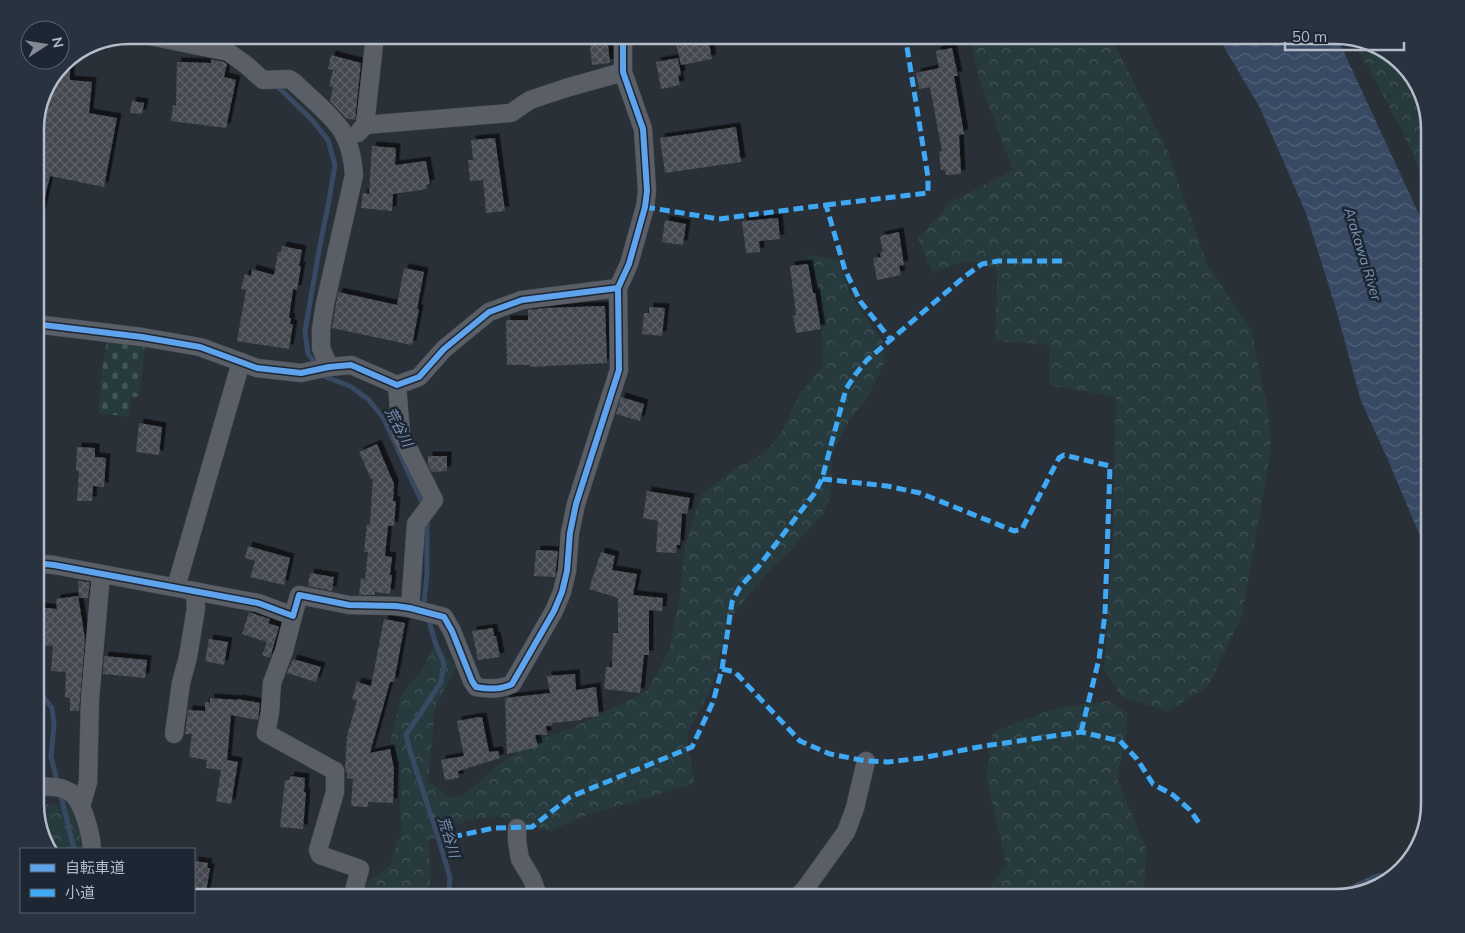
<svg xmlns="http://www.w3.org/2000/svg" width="1465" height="933" font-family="Mulish,'Noto Sans JP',sans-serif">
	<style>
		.forest { fill: url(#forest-crowns) }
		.cemetery { fill: url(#cemetery-stones) }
		.water { fill: url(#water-waves) }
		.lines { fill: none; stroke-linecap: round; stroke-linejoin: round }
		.stream { stroke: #384963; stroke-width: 5 }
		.building { fill: url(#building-cross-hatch); filter: url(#shadow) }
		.street-casing { stroke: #484c53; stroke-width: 19 }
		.street { stroke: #5a5e66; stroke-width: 18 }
		.quiet { stroke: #3fa9f5; stroke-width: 5; stroke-dasharray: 10 5; stroke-linecap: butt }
		.cycleway-casing { stroke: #1d2633; stroke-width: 9 }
		.cycleway { stroke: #60a3ed; stroke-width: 6 }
		.labels { text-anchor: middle; stroke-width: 5; stroke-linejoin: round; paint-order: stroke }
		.water-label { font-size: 14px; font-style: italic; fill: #7c92b1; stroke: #1d2633 }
		.rim { fill: none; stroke: #b4bcc9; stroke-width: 2.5 }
	</style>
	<defs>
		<pattern id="forest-crowns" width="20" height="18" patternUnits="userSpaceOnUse" patternTransform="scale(1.25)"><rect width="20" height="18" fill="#273a3e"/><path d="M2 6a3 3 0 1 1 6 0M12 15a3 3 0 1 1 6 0" fill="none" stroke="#445559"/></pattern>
		<pattern id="cemetery-stones" width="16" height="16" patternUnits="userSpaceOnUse" patternTransform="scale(1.25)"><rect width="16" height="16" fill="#273a3e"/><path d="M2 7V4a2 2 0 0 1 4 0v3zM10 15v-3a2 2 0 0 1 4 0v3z" fill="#445559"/></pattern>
		<pattern id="water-waves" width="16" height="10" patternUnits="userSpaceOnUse" patternTransform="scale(1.25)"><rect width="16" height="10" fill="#384963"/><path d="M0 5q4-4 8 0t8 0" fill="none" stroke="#526178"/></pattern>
		<pattern id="building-cross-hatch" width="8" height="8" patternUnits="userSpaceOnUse" patternTransform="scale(1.25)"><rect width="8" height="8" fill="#444950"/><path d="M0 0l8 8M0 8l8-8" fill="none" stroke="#5d6168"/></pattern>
		<filter id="shadow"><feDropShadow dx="4.5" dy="-4.5" stdDeviation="0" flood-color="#0009"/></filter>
	</defs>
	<rect width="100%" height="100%" fill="#2a3038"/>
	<!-- forest -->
	<g class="forest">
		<polygon points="970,35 1110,35 1168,152 1207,264 1251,329 1268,413 1271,449 1242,616 1208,686 1167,712 1121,696 1104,669 1112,555 1116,397 1049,385 1049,345 995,341 997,293 997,269 966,261 933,273 918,238 951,202 1013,170 980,82"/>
		<polygon points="1353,40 1388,51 1418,82 1430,128 1430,194 1402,130"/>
		<polygon points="806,255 823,257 839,262 850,295 883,342 885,361 871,391 848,423 832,454 831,494 822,515 786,555 763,577 727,623 713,685 687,734 694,784 587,815 550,831 496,816 466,821 429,841 431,898 348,898 390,865 401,832 400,762 390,742 402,693 423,670 435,642 456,667 435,707 428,782 451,798 467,793 497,766 533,742 574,727 648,690 669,650 681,588 684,549 701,495 735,469 766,452 781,433 800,395 823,365 821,291"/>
		<polygon points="1108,701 1128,712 1126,738 1117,778 1146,849 1144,893 1141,898 982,898 1006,864 986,776 993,732 1056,708"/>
		<polygon points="46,804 70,807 80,834 81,849 47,849 43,837"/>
	</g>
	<!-- cemetery -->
	<polygon class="cemetery" points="107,340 145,345 139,397 131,397 129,417 98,413 102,371"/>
	<!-- water -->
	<g class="water">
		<polygon points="1217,35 1336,35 1430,238 1430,555 1417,529 1388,460 1361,401 1336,309 1306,213 1260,108"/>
		<polygon points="1398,872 1383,886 1337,898 1324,898 1378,873"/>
	</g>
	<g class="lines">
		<!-- stream -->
		<g class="stream">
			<polyline points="275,84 313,121 328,140 335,165 328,206 320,245 305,331 308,354 317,365"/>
			<polyline points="322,371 326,377 350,386 369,400 384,419 424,507"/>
			<polyline points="426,609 424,603 427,573 427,524 426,518"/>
			<polyline points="428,617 435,642 444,664 441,682 406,735 410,751 439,840 450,878 448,898"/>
			<polyline points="35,686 52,708 54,725 51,757 58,784"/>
			<polyline points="60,792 74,849"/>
		</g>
	</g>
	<!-- building -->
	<g class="building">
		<polygon points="589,35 607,35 610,63 592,65"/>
		<polygon points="674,35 700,35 700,39 708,38 712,59 681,65"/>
		<polygon points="952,48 958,76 954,76 964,134 959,135 961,174 946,175 945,170 941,170 939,152 942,151 930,87 919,89 916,73 939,68 936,51"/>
		<polygon points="331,55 361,63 355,120 346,118 330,101 333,87 329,86 333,70 328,69"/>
		<polygon points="70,57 70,80 92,82 89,113 117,118 104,187 50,176 40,218 35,217 35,122 63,62"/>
		<polygon points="678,58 681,75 678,76 680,85 661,89 656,62"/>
		<polygon points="211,59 224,62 227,64 224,77 236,80 226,128 171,121 173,105 176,106 177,62 211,63"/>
		<polygon points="132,101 144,103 142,114 130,113"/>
		<polygon points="736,127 741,162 665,173 660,138"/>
		<polygon points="495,138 505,211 486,213 483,180 470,181 468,160 473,160 471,140"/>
		<polygon points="372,146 396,148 395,165 426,161 430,184 426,185 427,189 393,194 392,211 361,208 363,193 369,194"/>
		<polygon points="778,218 780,239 759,241 760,252 746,253 742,221"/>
		<polygon points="665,220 686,224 683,245 662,242"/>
		<polygon points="899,232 904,265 899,266 901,275 877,280 873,258 881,257 880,253 883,252 880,236"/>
		<polygon points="282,246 302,250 299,266 301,266 297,290 293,289 289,318 291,318 290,324 293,324 289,349 237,341 246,290 241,289 245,274 251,276 252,269 274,275 278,252 281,252"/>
		<polygon points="808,264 813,293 815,293 821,329 796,333 793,316 796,315 790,266"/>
		<polygon points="404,268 424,272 417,309 419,309 412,345 332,328 338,292 397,305"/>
		<polygon points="605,306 607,363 530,367 530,365 507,365 506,320 528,320 528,310 545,308"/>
		<polygon points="649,307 665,308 662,336 642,334 644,313 649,313"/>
		<polygon points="621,397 644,404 640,421 616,414"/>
		<polygon points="139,423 162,427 159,455 136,452"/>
		<polygon points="377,444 394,484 393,501 396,501 394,526 388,526 385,556 392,557 390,575 392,575 390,594 375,592 375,595 359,595 361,578 365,579 368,552 364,552 367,524 370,524 373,478 371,479 359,452"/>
		<polygon points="77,447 95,448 95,457 106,458 104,487 93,486 92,501 77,501 79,471 76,471"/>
		<polygon points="428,456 447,456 447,471 432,472 428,465"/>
		<polygon points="647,491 690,498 687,514 682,513 680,545 677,545 676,553 656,552 658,521 643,518"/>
		<polygon points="248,546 290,558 284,585 250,577 255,561 245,558"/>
		<polygon points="536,550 558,551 555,577 534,576"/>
		<polygon points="601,552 615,556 612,570 637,574 633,595 663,598 662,611 649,610 649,655 644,655 640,693 604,689 606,667 612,667 613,633 618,633 618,598 589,589"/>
		<polygon points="310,573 334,577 332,591 308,586"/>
		<polygon points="78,581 90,582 88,598 79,598"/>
		<polygon points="78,596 85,639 79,711 70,711 70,698 65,697 66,672 51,671 53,646 35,645 35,607 57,609 56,599"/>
		<polygon points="249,612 270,619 268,623 279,627 270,658 262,655 267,642 242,634"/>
		<polygon points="384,619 405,623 394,682 390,682 370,753 390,749 394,769 393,803 368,802 368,807 351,806 353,779 347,778 347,772 346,772 345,768 347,736 357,701 352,699 357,682 371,686"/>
		<polygon points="493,628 494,636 496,636 500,657 478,660 472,631"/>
		<polygon points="209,639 228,642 224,665 205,661"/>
		<polygon points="104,656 147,660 145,678 103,674"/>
		<polygon points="293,659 321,667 316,682 287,673"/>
		<polygon points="575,674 576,690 596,687 599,716 582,718 582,720 552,723 552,726 546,726 547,735 535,735 538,747 507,754 505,698 550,693 547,676"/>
		<polygon points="210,698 237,700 237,699 260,703 258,720 231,715 227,760 238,762 231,804 216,801 221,770 206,768 207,760 189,757 192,734 185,734 188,710 205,711 205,702 210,703"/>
		<polygon points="479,717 480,718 482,717 489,752 498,751 500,758 458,771 459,778 445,780 441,760 464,756 457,721"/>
		<polygon points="290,776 305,778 304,792 306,792 303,829 280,827 285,780 289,780"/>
		<polygon points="194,861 208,863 207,868 210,868 205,898 194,898"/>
	</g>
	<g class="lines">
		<!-- street casing -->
		<g class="street-casing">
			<g id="street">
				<path d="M145,35L228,52L245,64L263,80L289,79L295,83C309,97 331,114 342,131C350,144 353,160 354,175L325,304L321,329V348L329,367"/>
				<polyline points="365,125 511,113 530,100 566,88 623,72"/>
				<polyline points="358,133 365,125 375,35"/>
				<polyline points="35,324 142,337 200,347 257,368 301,373 329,367 351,365 397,385 419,377 444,349 489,312 522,300 618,288"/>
				<polyline points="397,385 401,434 434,500 416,524 410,608"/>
				<path d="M35,563L54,565L258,603L293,616L299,595L349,605L396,606L410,608L444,617L452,631L472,681L476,687C488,689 500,690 512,684L554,611L562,592L567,571L570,533L576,504L619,370L618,288L629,264L645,207L647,191L643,129L623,72V35"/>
				<polyline points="176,587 241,362"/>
				<polyline points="293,616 284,651 272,683 270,712 266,733 335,771 335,792 318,850 320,855 360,869 355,887"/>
				<polyline points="174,734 181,683 188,657 196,608 195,591"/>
				<path d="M35,787C45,786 61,786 70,792C83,801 91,834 92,849"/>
				<polyline points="81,806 88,782 90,699 101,574"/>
				<polyline points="517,828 517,841 520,859 532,879 539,898"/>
				<polyline points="796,898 805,889 846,832 855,808 866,761"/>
			</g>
		</g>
		<!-- street -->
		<use href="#street" class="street"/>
		<!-- quiet -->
		<g class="quiet">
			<polyline points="826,205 928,193 928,177 905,35"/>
			<polyline points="645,207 719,219 826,205 845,270 860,301 891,340"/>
			<polyline points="822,479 887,486 920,493 1014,531 1022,529 1059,458 1064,455 1110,466 1105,614 1099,659 1081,732"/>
			<polyline points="722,669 735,672 800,741 830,754 866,761 888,762 922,758 984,746 1081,732 1120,741 1137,759 1153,784 1173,795 1190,810 1199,823"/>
			<polyline points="452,837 494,828 532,827 570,797 692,747 713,702 722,669 732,602 740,587 759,566 814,494 822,479 846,389 855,375 867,360 964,277 982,264 998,261 1067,261"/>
		</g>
		<!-- cycleway casing -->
		<g class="cycleway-casing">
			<g id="cycleway">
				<polyline points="35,324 142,337 200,347 257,368 301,373 329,367 351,365 397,385 419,377 444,349 489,312 522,300 618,288"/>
				<path d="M35,563L54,565L258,603L293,616L299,595L349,605L396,606L410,608L444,617L452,631L472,681L476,687C488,689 500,690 512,684L554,611L562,592L567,571L570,533L576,504L619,370L618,288L629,264L645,207L647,191L643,129L623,72V35"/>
			</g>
		</g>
		<!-- cycleway -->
		<use href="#cycleway" class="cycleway"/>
	</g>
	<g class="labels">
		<!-- water labels -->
		<g class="water-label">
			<text transform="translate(1363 254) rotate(73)" y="5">Arakawa River</text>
			<text transform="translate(399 427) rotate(62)" y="5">荒谷川</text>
			<text transform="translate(449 837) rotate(73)" y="5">荒谷川</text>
		</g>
	</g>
	<!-- crop -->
	<path d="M0 0H1465V933H0ZM129 44H1336A85 85 0 0 1 1421 129V804A85 85 0 0 1 1336 889H129A85 85 0 0 1 44 804V129A85 85 0 0 1 129 44Z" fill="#29323f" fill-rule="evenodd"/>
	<path class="rim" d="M129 44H1336A85 85 0 0 1 1421 129V804A85 85 0 0 1 1336 889H129A85 85 0 0 1 44 804V129A85 85 0 0 1 129 44Z"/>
	<!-- legend -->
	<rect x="20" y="848" width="175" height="65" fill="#1d2633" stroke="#59626f"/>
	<rect x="30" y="864" width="25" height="8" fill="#60a3ed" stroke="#59626f"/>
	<text x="65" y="873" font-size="15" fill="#b4bcc9">自転車道</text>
	<rect x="30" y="889" width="25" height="8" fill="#3fa9f5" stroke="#59626f"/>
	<text x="65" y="898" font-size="15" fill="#b4bcc9">小道</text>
	<!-- north arrow -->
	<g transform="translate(45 45) rotate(78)"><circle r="24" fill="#1d2633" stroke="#59626f"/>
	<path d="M0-4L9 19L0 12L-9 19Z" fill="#848b96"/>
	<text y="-8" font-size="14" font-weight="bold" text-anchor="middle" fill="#b4bcc9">N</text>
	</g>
	<!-- scale -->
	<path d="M1285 42v8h119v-8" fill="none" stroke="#b4bcc9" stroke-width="2.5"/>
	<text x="1292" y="42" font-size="15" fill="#b4bcc9" stroke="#1d2633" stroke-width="4" paint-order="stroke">50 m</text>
</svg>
